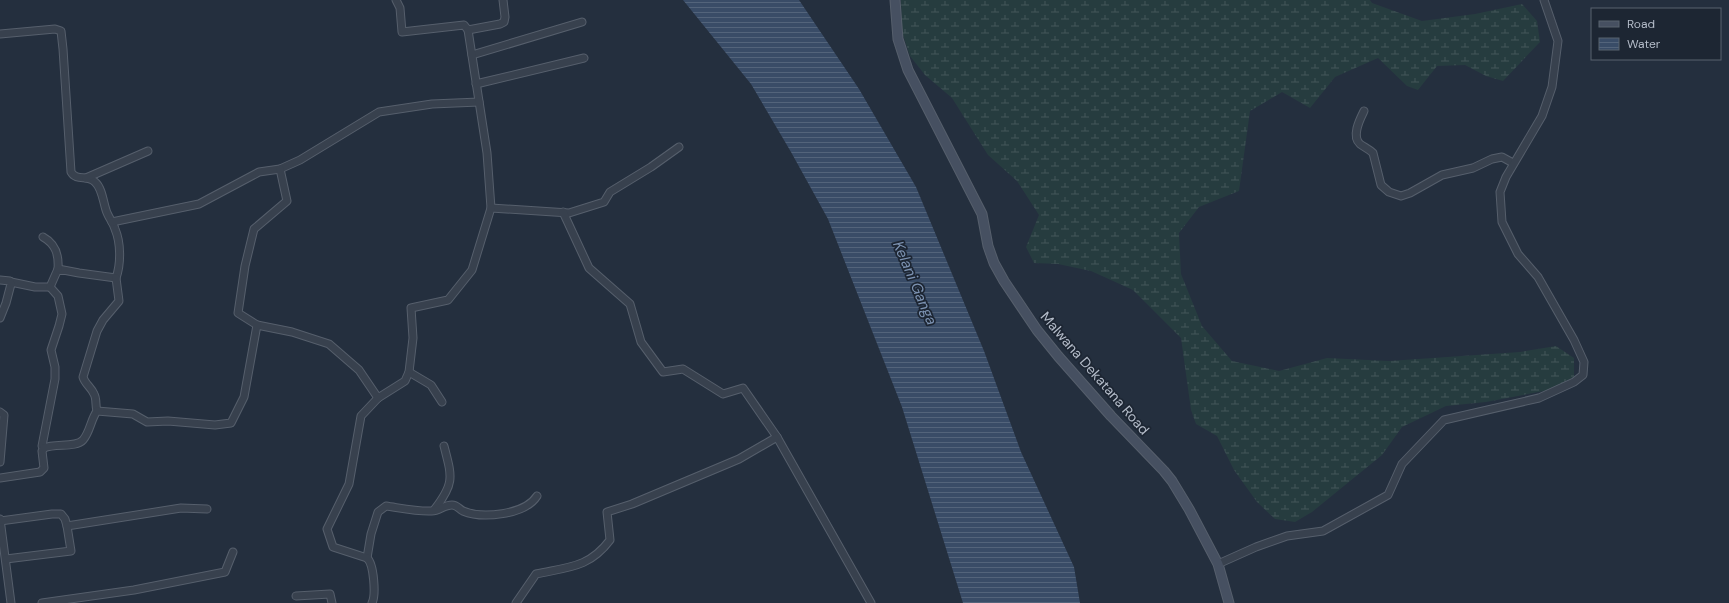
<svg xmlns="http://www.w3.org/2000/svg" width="1729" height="603" font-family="'DM Sans',sans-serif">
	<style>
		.wetland { fill: url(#wetland-marsh) }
		.water { fill: url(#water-rules) }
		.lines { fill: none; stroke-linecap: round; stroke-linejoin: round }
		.street-casing { stroke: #565f6c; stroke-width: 9 }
		.secondary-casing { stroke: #565f6c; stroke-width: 11 }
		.street { stroke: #38414e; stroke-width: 7 }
		.secondary { stroke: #465061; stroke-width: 9 }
		.labels { text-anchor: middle; stroke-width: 3.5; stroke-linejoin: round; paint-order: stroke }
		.street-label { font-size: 14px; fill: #b4bcc9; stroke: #1d2633 }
		.water-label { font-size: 15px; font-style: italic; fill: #7c92b1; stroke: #1d2633 }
	</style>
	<defs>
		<pattern id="wetland-marsh" width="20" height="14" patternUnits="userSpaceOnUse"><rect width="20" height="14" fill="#263c3f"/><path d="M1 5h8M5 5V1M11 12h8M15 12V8" fill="none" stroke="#435659"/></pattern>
		<pattern id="water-rules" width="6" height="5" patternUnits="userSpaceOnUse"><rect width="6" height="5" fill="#394c67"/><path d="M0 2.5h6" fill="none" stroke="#53647b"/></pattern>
	</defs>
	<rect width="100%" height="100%" fill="#242f3e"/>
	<!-- wetland -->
	<polygon class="wetland" points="901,0 1370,0 1372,3 1422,21 1475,14 1522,4 1537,21 1540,42 1503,81 1486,76 1465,65 1437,66 1418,90 1407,86 1378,58 1335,77 1310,108 1282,92 1250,111 1239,191 1199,207 1179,233 1181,274 1202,326 1232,361 1279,371 1327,358 1389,361 1520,352 1556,346 1574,358 1574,377 1549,390 1486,402 1446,406 1402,427 1382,455 1312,512 1295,522 1275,519 1257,502 1234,470 1217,436 1196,424 1191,410 1181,338 1133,290 1091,271 1058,264 1034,263 1026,247 1039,215 1017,181 988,155 952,98 925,75 910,56 902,32"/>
	<!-- water -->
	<polygon class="water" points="683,0 799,0 859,89 916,187 984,351 1021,452 1074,567 1080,603 963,603 902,407 828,219 791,152 751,84"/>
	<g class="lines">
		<!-- street casing -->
		<g class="street-casing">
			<g id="street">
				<polyline points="396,0 400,8 402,32 464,25 468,30"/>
				<path d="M0,34L55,29L61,31L63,49L71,172C77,182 87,174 95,182C102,188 103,201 106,210C108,217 113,222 115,229C121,243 121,264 116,278L79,273L58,269L50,287H35L11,282"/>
				<polyline points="472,55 582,22"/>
				<polyline points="476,84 584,58"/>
				<path d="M1364,111C1360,119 1351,136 1360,144C1364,147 1369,149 1373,153L1381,185L1389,192L1401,196L1410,193L1442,175L1473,168L1492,159L1502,157L1513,163"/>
				<polyline points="86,178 148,151"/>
				<polyline points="491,208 569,213 604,202 610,192 651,167 679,147"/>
				<polyline points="563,212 589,268 630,304 641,342 663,372 683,369 723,394 743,388 777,437 871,603"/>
				<polyline points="112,222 199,204 259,172 280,169 300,160 379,112 432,104 479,102"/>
				<path d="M43,237C56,244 59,255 58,269"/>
				<polyline points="0,280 10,281 11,284 6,303 0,318"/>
				<polyline points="257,325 292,332 329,344 359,370 378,398"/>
				<polyline points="409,372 431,385 442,402"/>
				<path d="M97,411C95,405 97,399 94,394C91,387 85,384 83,377L97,331L103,320L119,301L116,278"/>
				<polyline points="0,412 4,415 0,462"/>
				<polyline points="44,448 42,446 55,379 55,367 51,350 59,326 62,314 58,296 50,287"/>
				<path d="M0,478L40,472L44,468L42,451L44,448C55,443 76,448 83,440C90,432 91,419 97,411L133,414L147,422L168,421L215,425L231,423L244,397L257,325L238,313L245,266L254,229L287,201L280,169"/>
				<path d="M434,510C455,483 452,477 444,446"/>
				<polyline points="0,519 11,603"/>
				<polyline points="0,521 52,514 61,514 65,519 67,526 181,508 207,509"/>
				<path d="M367,558L371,534L378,512L386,506C400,508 419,512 432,511C439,511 444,505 452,505C457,505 459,509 463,511C482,519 525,515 537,496"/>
				<polyline points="6,559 71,551 67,526"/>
				<polyline points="1218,564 1256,547 1287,536 1323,531 1388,495 1402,464 1444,420 1539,398 1574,382 1583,375 1584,362 1574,340 1538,277 1518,254 1502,222 1500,192 1506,177 1542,116 1552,87 1558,41 1544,0"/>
				<polyline points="296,596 330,594 332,603"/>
				<polyline points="42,603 134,590 225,572 233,552"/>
				<path d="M372,603C376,595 374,564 367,558L333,547L327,529L349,484L361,416L378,398L405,381L409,372L413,338L411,308L448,300L472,270L491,208L487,153L468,30L500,24L504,22L505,17L503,0"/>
				<path d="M516,603L536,574C568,567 589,568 610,540L607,512L632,504L739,459L777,437"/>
			</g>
		</g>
		<!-- secondary casing -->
		<g class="secondary-casing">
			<polyline id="secondary" points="895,0 898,39 908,70 982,214 988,246 994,263 1004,281 1037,330 1058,356 1111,416 1164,471 1172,481 1189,509 1218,564 1229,603"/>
		</g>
		<!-- street -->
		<use href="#street" class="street"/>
		<!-- secondary -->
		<use href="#secondary" class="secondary"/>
	</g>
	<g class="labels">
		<!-- street labels -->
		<g class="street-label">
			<text transform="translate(1095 373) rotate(49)" y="5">Malwana Dekatana Road</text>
		</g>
		<!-- water labels -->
		<g class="water-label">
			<text transform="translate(915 283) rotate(67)" y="5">Kelani Ganga</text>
		</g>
	</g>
	<!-- legend -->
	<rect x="1591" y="8" width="130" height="52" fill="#1d2633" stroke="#59626f"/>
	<rect x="1599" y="21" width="20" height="6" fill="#465061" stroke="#59626f"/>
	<text x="1627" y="28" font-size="12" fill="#b4bcc9">Road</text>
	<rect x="1599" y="38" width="20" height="12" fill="url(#water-rules)" stroke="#59626f"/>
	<text x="1627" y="48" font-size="12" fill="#b4bcc9">Water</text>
</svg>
